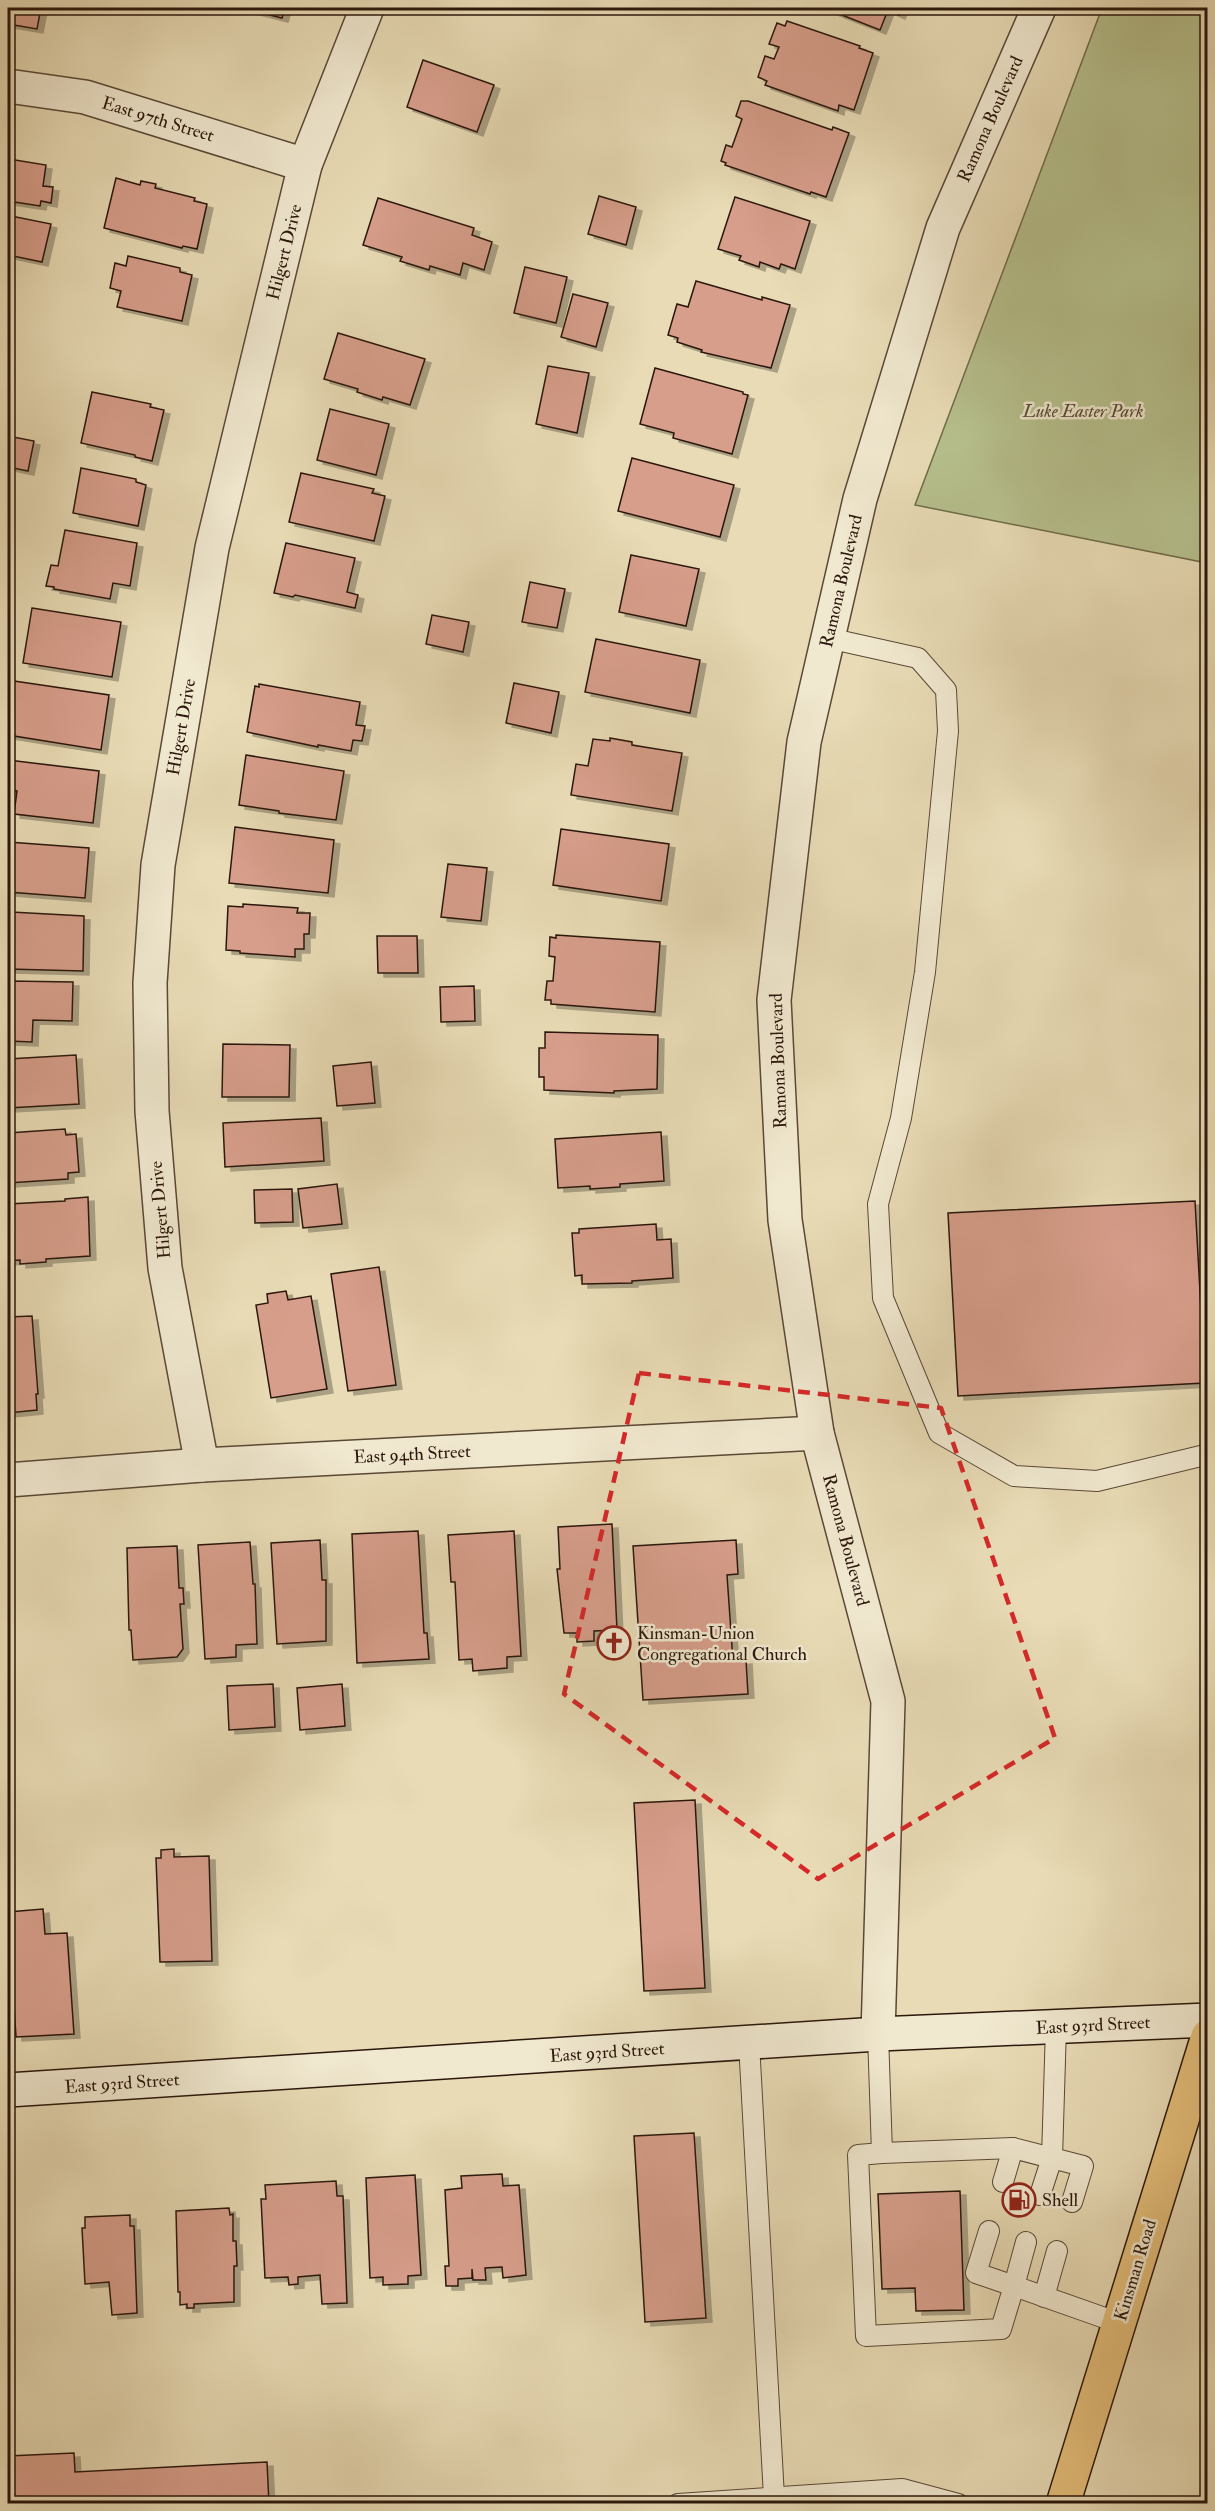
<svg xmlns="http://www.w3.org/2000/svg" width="1215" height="2511" font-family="'IM FELL Double Pica',serif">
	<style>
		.green { fill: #b6c08d; stroke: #706c4c; stroke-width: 1.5 }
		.building { fill: #d79e8b; stroke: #2b170c; stroke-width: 1.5; filter: url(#shadow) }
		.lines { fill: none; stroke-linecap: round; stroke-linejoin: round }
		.lane-casing { stroke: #5a4836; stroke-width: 22 }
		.street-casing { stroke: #5a4836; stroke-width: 36 }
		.secondary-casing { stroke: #2b170c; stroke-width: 36 }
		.primary-casing { stroke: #2b170c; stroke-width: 36 }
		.lane { stroke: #f0e8cf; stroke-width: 20 }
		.street { stroke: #f0e8cf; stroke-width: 33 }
		.secondary { stroke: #f0e8cf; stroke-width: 33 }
		.primary { stroke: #e4be7a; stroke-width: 33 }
		.marked { fill: none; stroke: #d62828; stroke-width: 4.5; stroke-dasharray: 12 8; stroke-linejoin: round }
		.labels { text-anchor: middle; stroke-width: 5; stroke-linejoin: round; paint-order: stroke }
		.street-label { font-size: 18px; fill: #2b170c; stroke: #f0e8cf }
		.park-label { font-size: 18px; font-style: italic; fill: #554a33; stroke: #f0e8cf }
		.poi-label { font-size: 18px; fill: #2b170c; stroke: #f0e8cf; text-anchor: start }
	</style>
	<defs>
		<filter id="shadow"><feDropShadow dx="6" dy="4" stdDeviation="0" flood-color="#0004"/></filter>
	</defs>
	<rect width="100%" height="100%" fill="#e8dbb5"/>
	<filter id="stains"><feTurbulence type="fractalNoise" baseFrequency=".00333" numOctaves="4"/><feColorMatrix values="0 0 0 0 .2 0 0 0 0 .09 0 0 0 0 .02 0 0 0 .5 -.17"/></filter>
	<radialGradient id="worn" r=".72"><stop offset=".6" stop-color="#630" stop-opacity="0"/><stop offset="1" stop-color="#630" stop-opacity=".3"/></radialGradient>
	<!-- green -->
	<polygon class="green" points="1102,8 1207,8 1207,563 915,505"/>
	<!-- building -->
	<g class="building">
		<polygon points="8,8 41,8 37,29 8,24"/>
		<polygon points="242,8 285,8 282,18"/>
		<polygon points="824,8 902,8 899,15 888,10 880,30"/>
		<polygon points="787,21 860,46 859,48 873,53 854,110 839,105 838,111 765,85 767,81 758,77 765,56 774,59 779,47 769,44 777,23 785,26"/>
		<polygon points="423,60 494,85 477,132 407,107"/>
		<polygon points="741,101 748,101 832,130 833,127 849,133 826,197 811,192 810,194 725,165 726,163 721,161 726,145 732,147 742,119 736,116"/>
		<polygon points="9,159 46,165 43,186 53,187 51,203 41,201 40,206 8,201"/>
		<polygon points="116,178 140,185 141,181 156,184 155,188 195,198 194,201 207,204 197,249 183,246 182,248 104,228"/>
		<polygon points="599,196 636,207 626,245 588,234"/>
		<polygon points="735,197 810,221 795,269 781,264 779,269 760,262 759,267 739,260 741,256 718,249"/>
		<polygon points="378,198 474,228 472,235 492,242 484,270 463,263 460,275 430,266 429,270 400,261 402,257 363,245"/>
		<polygon points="11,216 51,224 42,262 8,255 8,231"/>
		<polygon points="128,256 180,268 180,272 192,275 182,321 117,307 121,291 110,288 115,263 126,266"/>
		<polygon points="525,267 567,277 556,323 514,313"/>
		<polygon points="696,281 762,300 762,297 790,305 771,368 701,352 702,350 677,342 678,338 668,335 677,304 688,307"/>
		<polygon points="573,294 608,303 596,347 561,337"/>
		<polygon points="338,333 425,359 410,405 383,397 382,400 357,392 358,389 324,379"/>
		<polygon points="548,366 589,373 577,433 536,424"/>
		<polygon points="655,368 743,392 743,394 748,395 732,454 673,438 674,433 640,424"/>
		<polygon points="92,392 151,404 150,407 164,410 152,461 135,457 135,455 81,443"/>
		<polygon points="330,409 389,424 376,475 317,460"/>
		<polygon points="8,436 34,441 28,471 8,467"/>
		<polygon points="632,458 734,485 720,537 618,511"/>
		<polygon points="81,468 136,479 136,482 146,485 138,526 73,513"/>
		<polygon points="301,473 374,489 372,493 385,496 374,541 289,522"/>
		<polygon points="65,530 137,543 130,586 113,583 110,599 54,589 54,587 46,586 51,565 58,566"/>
		<polygon points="286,543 355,558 347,592 358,595 355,608 295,595 293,597 274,593"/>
		<polygon points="631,555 699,569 686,626 619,612"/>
		<polygon points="530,582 565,589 557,628 522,622"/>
		<polygon points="32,608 121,622 112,677 23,663"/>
		<polygon points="432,615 469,622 463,652 426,644"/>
		<polygon points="596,639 700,660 690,713 585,692"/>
		<polygon points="14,681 109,695 101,750 8,735"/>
		<polygon points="514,683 559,692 551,733 506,723"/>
		<polygon points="259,684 360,702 356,725 365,726 362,741 353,740 351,751 318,745 318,747 247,732 255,686 259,687"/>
		<polygon points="610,738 632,742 632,745 682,753 672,811 571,795 576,764 588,766 593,739 610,741"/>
		<polygon points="246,755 344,771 336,820 279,813 279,811 239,805"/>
		<polygon points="8,760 99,771 93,823 14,814 17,791 8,790"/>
		<polygon points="235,827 334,840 328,893 229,883"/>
		<polygon points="561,829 669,844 661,901 553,885"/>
		<polygon points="8,842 89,848 85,898 8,892"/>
		<polygon points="448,864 487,868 481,921 441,917"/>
		<polygon points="243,904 298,908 297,913 310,913 309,934 304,934 304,949 295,949 295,957 240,953 240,951 226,950 228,906 243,907"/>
		<polygon points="11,912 84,916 83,971 8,969 8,915 11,915"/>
		<polygon points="556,935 660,942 655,1012 551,1004 551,1000 545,1000 547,981 553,981 555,957 549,956 550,937 556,938"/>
		<polygon points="377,936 417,936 418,973 378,973"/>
		<polygon points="8,981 73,982 72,1021 33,1020 32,1042 8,1041"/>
		<polygon points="474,986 475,1021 441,1022 440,987"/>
		<polygon points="545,1032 658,1035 657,1089 614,1091 614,1093 544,1090 544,1077 539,1077 539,1048 545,1048"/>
		<polygon points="223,1044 290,1045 289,1097 222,1097"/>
		<polygon points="76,1055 79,1104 8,1108 8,1059"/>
		<polygon points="371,1062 375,1103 337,1106 333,1066"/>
		<polygon points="321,1118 324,1161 225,1167 223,1123"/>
		<polygon points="65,1129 66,1135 76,1134 79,1172 68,1173 68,1179 8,1183 8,1133"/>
		<polygon points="661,1132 664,1181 620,1184 620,1187 590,1189 590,1186 558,1188 555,1139"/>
		<polygon points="337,1184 342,1224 303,1228 298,1189"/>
		<polygon points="292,1189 293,1222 255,1223 254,1190"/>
		<polygon points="88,1197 90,1256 46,1259 46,1262 20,1264 20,1260 8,1261 8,1204 65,1201 65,1199"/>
		<polygon points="1195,1201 1205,1383 958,1396 948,1213"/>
		<polygon points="656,1224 657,1240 671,1239 673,1278 632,1281 632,1283 582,1284 582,1275 575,1276 572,1233 579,1233 579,1229"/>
		<polygon points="379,1267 396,1385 348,1391 331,1274"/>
		<polygon points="286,1291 288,1300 311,1296 327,1389 271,1398 256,1305 268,1303 267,1294"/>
		<polygon points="32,1316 38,1394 36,1394 37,1410 8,1413 8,1317"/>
		<polygon points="612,1524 617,1630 594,1631 594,1641 577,1642 577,1633 564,1633 557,1569 560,1569 558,1527"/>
		<polygon points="418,1531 424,1633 427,1633 429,1659 357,1663 352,1534"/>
		<polygon points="514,1531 521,1656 507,1657 507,1668 473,1671 472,1659 459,1660 455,1582 451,1582 448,1535"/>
		<polygon points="320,1540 322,1580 326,1580 326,1641 277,1644 271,1543"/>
		<polygon points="736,1540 738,1574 727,1575 733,1661 746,1660 748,1694 643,1700 633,1546"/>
		<polygon points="250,1542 253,1584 255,1584 257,1644 236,1645 236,1657 205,1659 198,1545"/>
		<polygon points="177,1546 179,1588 183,1588 184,1604 180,1604 183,1649 177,1657 133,1660 131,1630 129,1630 127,1548"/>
		<polygon points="273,1684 275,1727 229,1730 227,1686"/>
		<polygon points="342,1684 345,1726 300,1730 297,1688"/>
		<polygon points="695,1800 705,1988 644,1991 634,1803"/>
		<polygon points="174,1849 174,1857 209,1856 212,1961 160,1962 156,1858 161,1858 161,1850"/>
		<polygon points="43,1909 45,1934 67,1933 74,2034 16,2037 8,1912"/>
		<polygon points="694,2133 706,2318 645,2322 634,2136"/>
		<polygon points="502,2174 503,2186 519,2185 526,2275 503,2278 502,2267 485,2268 486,2280 473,2280 472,2269 472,2278 458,2279 458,2286 446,2286 445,2266 449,2266 445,2190 462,2188 461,2176"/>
		<polygon points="415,2175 421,2275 408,2276 408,2284 383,2285 383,2277 370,2278 366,2178"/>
		<polygon points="336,2181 337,2196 343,2196 347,2303 322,2304 320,2275 298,2277 298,2284 289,2285 288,2277 265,2278 261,2199 266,2199 265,2185"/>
		<polygon points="960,2191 964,2310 916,2311 915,2288 882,2289 878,2194"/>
		<polygon points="229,2208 230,2215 233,2214 233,2241 236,2241 237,2266 234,2266 234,2302 194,2304 194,2308 187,2308 187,2304 180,2305 180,2292 178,2292 176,2211"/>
		<polygon points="130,2215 130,2226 134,2226 137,2313 112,2315 109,2282 85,2284 82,2228 85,2228 85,2217"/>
		<polygon points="74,2453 75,2472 267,2462 269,2504 8,2504 8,2456"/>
	</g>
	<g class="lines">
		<!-- lane casing -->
		<g class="lane-casing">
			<g id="lane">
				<polyline points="828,638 918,658 946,690 948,731 925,972 901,1118 878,1204 883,1298 939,1433 1014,1476 1097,1481 1205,1455 1208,1452"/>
				<polyline points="878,2034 882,2153 1013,2148 1083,2166 1072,2202"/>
				<polyline points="749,2043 774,2497"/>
				<polyline points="882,2153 858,2155 866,2336 1001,2329 1014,2286 976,2273 989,2231"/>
				<polyline points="1003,2182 1013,2148"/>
				<polyline points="1040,2195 1052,2158 1056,2027"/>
				<polyline points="1026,2242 1014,2286 1119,2323"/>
				<polyline points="1044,2297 1057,2251"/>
				<polyline points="678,2504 902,2489 958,2504"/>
			</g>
		</g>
		<!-- street casing -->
		<g class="street-casing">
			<g id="street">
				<polyline points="8,86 85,97 305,165"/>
				<polyline points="202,1465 165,1268 152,1111 150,983 158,865 212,548 305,165 367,8"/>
				<polyline points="8,1480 202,1465 817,1433"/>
				<polyline points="878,2034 888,1701 817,1433 785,1220 774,1000 804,742 860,499 943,228 1039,8"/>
			</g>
		</g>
		<!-- secondary casing -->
		<g class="secondary-casing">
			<polyline id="secondary" points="8,2090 878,2034 1208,2020"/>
		</g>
		<!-- primary casing -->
		<g class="primary-casing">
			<polyline id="primary" points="1063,2504 1208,2036"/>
		</g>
		<!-- lane -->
		<use href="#lane" class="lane"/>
		<!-- street -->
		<use href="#street" class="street"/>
		<!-- secondary -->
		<use href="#secondary" class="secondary"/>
		<!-- primary -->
		<use href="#primary" class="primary"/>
	</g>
	<!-- marked area -->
	<path class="marked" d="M639,1373L941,1408L1055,1738L818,1879L564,1694Z"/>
	<!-- icons -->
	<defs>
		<g id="church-ring" transform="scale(1.725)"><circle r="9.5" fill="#f0e8cf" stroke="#8f2418" stroke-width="1.5"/><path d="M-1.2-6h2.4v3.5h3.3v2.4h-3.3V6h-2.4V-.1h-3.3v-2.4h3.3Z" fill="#8f2418"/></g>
		<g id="fuel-ring" transform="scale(1.725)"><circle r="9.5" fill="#f0e8cf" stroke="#8f2418" stroke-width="1.5"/><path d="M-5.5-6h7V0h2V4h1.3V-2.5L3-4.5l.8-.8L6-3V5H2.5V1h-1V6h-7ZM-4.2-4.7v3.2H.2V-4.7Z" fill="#8f2418"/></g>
	</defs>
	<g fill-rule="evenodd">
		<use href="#church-ring" x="614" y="1643"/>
		<use href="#fuel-ring" x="1019" y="2200"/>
	</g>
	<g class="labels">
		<!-- street labels -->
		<g class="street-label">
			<text transform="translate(158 119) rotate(17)" y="6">East 97th Street</text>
			<text transform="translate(990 119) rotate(-66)" y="6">Ramona Boulevard</text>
			<text transform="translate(284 252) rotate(-76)" y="6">Hilgert Drive</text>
			<text transform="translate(841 581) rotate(-77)" y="6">Ramona Boulevard</text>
			<text transform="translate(181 727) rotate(-80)" y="6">Hilgert Drive</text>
			<text transform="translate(778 1061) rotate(-92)" y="6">Ramona Boulevard</text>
			<text transform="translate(160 1210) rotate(-95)" y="6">Hilgert Drive</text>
			<text transform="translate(412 1454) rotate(-3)" y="6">East 94th Street</text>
			<text transform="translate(846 1540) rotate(75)" y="6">Ramona Boulevard</text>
			<text transform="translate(1093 2025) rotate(-3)" y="6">East 93rd Street</text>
			<text transform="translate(607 2052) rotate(-4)" y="6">East 93rd Street</text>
			<text transform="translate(122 2083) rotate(-4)" y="6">East 93rd Street</text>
			<text transform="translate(1135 2270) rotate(-73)" y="6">Kinsman Road</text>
		</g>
		<!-- park labels -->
		<g class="park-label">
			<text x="1083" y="417">Luke Easter Park</text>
		</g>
		<!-- poi labels -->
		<g class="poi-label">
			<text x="637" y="1639">Kinsman-Union<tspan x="637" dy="21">Congregational Church</tspan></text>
			<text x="1042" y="2206">Shell</text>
		</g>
	</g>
	<!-- margin -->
	<rect width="1215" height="2511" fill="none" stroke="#e8dbb5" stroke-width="30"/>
	<rect x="9" y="9" width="1197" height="2493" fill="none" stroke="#2b170c" stroke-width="3"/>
	<rect x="15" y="15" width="1185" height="2481" fill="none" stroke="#2b170c" stroke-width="1.5"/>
	<rect width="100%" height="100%" filter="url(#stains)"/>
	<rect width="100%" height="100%" fill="url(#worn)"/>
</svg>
